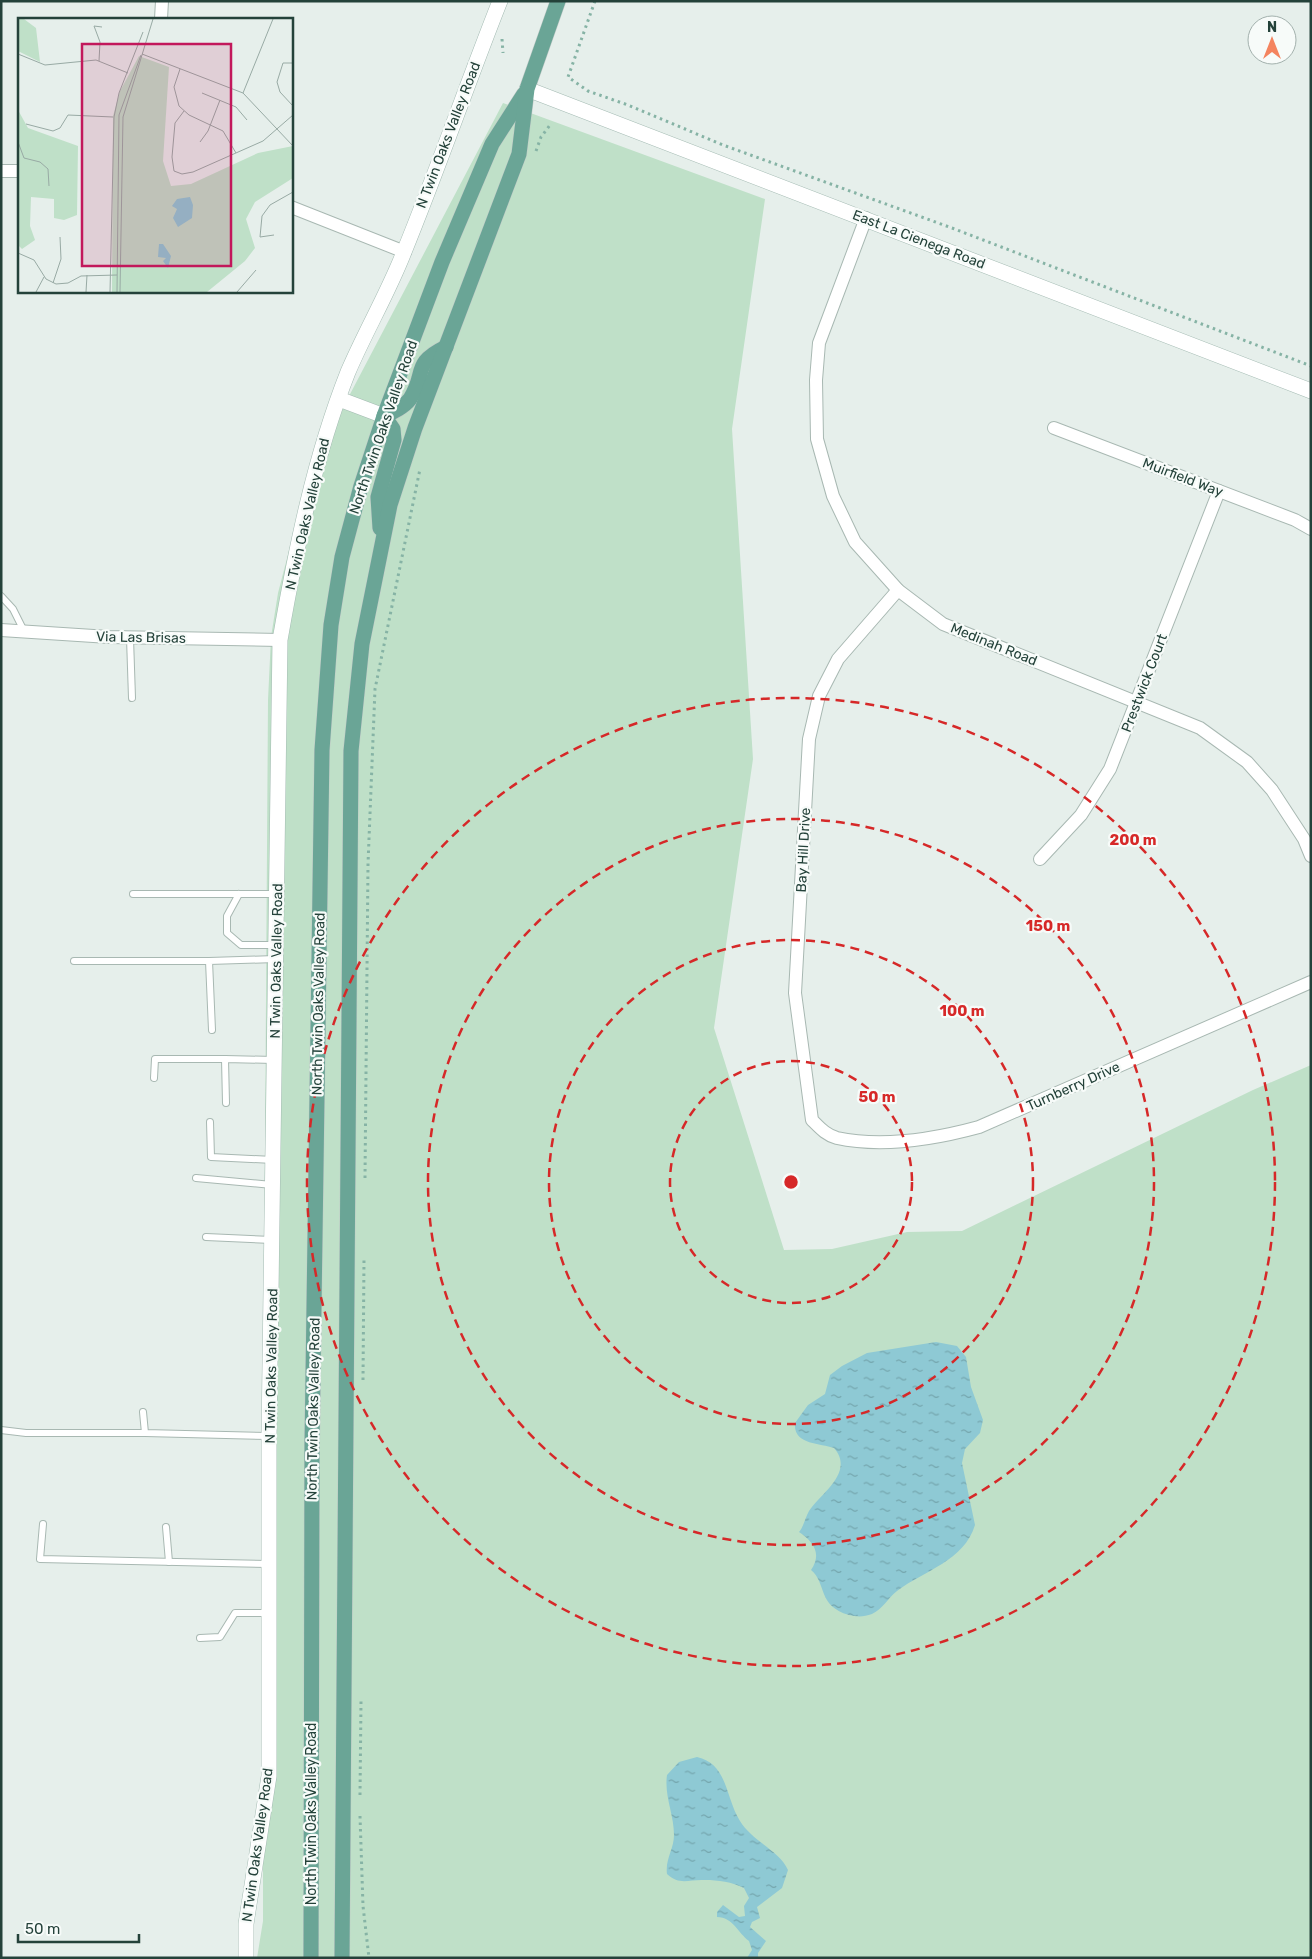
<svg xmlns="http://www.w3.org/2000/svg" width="1312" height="1959" font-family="Rubik,sans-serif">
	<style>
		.green { fill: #bfe0c8 }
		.water { fill: url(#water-ripples) }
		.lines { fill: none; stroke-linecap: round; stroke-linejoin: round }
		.lane-casing { stroke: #a8b8b2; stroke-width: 8 }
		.street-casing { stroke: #a8b8b2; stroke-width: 14 }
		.secondary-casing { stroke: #a4bbb3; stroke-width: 16 }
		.primary-casing { stroke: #c2cac8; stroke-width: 16 }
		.path { stroke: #86b3a5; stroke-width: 3; stroke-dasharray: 2.5 4; stroke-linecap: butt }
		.lane { stroke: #fff; stroke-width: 6 }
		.street { stroke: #fff; stroke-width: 12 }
		.secondary { stroke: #fff; stroke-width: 15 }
		.primary { stroke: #6aa596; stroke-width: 15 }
		.ring { fill: none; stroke: #d62828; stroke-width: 2.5; stroke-dasharray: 9 6 }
		.labels { text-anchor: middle; stroke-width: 4.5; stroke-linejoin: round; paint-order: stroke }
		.street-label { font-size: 14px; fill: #24423a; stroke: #f7fbf9 }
		.inset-road { fill: none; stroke: #98aaa4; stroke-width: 1 }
		.view { fill: #c2185b; fill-opacity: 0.15; stroke: #c2185b; stroke-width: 2.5 }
		.inset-edge { fill: none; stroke: #24423a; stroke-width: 2.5 }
		.centre { fill: #d62828; stroke: #f7fbf9; stroke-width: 2.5 }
		.ring-label { font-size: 15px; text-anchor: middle; font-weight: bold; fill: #d62828; stroke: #f7fbf9; stroke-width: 4.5; stroke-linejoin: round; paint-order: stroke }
	</style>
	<defs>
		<pattern id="water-ripples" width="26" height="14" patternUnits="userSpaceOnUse" patternTransform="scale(1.25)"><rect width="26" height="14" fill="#8ec9d4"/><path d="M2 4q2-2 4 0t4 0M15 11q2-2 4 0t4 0" fill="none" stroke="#74a5ad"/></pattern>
	</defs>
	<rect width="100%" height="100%" fill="#e6efeb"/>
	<!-- green -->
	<polygon class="green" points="503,103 765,199 732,429 753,759 714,1028 784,1250 832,1249 907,1232 962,1231 1253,1090 1311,1065 1311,1958 257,1958 263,1921 263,1447 268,700 271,637 278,593 291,543 338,417"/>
	<!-- water -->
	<g class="water">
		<path d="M936,1342L957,1346L966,1357L971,1387L983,1420L980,1433L965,1449L962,1463L975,1525C964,1561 925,1570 897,1591C888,1598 883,1609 872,1614C864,1617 857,1617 849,1615C817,1606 827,1583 811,1570C822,1554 814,1542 799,1532C804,1526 805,1518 809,1511C821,1493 855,1472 834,1448C820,1443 793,1445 795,1423L808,1405L825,1394L830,1375L842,1366L867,1353Z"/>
		<path d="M697,1757C728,1764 725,1797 740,1821C752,1841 780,1851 788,1870L782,1888L757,1907L760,1918L752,1922L750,1927L766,1941L758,1953V1958H747L752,1950L749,1941C738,1933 733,1917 717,1917V1912L723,1905L739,1917L745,1916L744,1906L749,1898L744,1888C732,1882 718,1880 705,1880C689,1879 680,1886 667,1874C665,1859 674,1849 674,1835C674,1814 664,1796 667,1775L679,1762Z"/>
	</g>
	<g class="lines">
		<!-- lane casing -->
		<g class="lane-casing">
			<g id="lane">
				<polyline points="1,596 13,609 24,631"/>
				<polyline points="130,638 132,698"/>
				<polyline points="133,894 275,894"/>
				<polyline points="239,894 227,916 227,933 241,945 275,945"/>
				<polyline points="74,961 209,961"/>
				<polyline points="212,1030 209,961 275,959"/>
				<polyline points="154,1078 155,1059 225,1059"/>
				<polyline points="226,1103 225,1059 274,1060"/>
				<polyline points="210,1122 211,1157 273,1160"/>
				<polyline points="196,1178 272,1185"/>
				<polyline points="206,1237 272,1240"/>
				<polyline points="143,1412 145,1433 269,1436"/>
				<polyline points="1,1430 26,1433 145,1433"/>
				<polyline points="43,1524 40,1559 269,1564"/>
				<polyline points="166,1527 169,1562"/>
				<polyline points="200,1638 220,1637 235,1613 268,1613"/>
			</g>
		</g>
		<!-- street casing -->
		<g class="street-casing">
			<g id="street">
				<polyline points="161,19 162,1"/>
				<polyline points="1,171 19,171"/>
				<polyline points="291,207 405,252"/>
				<polyline points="866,218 819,343 816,380 817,439 833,496 855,542 898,590 943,624 1200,728 1247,762 1272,790 1304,839 1311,856"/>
				<polyline points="1054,428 1295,520 1311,529"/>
				<path d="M898,590L838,659L819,696L809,739L795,993L812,1120C820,1128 826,1135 837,1138C883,1148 935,1139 979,1127L1311,982"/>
				<polyline points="1,630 109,637 280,640"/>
				<polyline points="1040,859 1081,815 1110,769 1219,491"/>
			</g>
		</g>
		<!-- secondary casing -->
		<g class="secondary-casing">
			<g id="secondary">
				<polyline points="527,89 1311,391"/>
				<polyline points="339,399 384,416"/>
				<path d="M246,1958V1924L269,1776V1436L280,640C296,549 314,458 348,372C365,332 388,293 404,252C438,169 467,84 500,1"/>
			</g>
		</g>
		<!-- primary casing -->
		<g class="primary-casing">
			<g id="primary">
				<path d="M380,528L378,497L394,440L393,429L384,416C393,412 404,407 410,399C427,373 411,364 446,347"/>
				<polyline points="311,1958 312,1445 322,750 331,625 342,557 361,486 384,416 442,262 492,144 524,94"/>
				<polyline points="342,1958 351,751 362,644 390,505 415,428 519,154 527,89 558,1"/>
			</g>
		</g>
		<!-- path -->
		<g class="path">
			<polyline points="595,1 568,77 588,91 628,105 723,145 952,228 1311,366"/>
			<polyline points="502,39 503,53"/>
			<polyline points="536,151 541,137 550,125"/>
			<polyline points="365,1178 368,864 375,689 420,469"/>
			<polyline points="363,1380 364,1259"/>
			<polyline points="360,1795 361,1701"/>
			<polyline points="360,1816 363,1906 369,1958"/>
		</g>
		<!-- lane -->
		<use href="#lane" class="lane"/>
		<!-- street -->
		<use href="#street" class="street"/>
		<!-- secondary -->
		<use href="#secondary" class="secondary"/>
		<!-- primary -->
		<use href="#primary" class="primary"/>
	</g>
	<!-- distance rings -->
	<g class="ring">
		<circle cx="791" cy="1182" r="121"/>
		<circle cx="791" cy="1182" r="242"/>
		<circle cx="791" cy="1182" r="363"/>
		<circle cx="791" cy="1182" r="484"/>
	</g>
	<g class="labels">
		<!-- street labels -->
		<g class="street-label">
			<text transform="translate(448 135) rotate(-69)" y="5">N Twin Oaks Valley Road</text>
			<text transform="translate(919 239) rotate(21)" y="5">East La Cienega Road</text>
			<text transform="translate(383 427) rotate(-71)" y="5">North Twin Oaks Valley Road</text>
			<text transform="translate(1183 477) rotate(21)" y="5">Muirfield Way</text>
			<text transform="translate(307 514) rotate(-77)" y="5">N Twin Oaks Valley Road</text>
			<text transform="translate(141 637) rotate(1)" y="5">Via Las Brisas</text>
			<text transform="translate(994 644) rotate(22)" y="5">Medinah Road</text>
			<text transform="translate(1144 683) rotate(-69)" y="5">Prestwick Court</text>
			<text transform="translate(803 850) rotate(-87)" y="5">Bay Hill Drive</text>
			<text transform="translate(276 961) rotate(-89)" y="5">N Twin Oaks Valley Road</text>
			<text transform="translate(318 1004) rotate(-89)" y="5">North Twin Oaks Valley Road</text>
			<text transform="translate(1073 1086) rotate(-24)" y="5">Turnberry Drive</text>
			<text transform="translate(271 1366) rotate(-89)" y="5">N Twin Oaks Valley Road</text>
			<text transform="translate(313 1409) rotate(-89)" y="5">North Twin Oaks Valley Road</text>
			<text transform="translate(311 1814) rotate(-90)" y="5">North Twin Oaks Valley Road</text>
			<text transform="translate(257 1845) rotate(-82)" y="5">N Twin Oaks Valley Road</text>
		</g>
	</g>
	<!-- overview -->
	<g transform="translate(18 18)">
		<rect width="275" height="275" fill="#e6efeb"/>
		<path d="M0,1H6L18,10L22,44L0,33ZM121,38L151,49L145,143L153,168L173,166L240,135L275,128V160L237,184L228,201L237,230L227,243L189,274H94L95,98L102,73ZM0,92L10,110L60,128L59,197L46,202L36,200V181L13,179L12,208L17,222L4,231L0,227Z" fill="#bfe0c8"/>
		<path d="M172,179L175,187L174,200L160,209L155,200L159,191L154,188L159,181ZM141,226H145L153,238L150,250L145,243L148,240L140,239Z" fill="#8ec9d4"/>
		<path class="inset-road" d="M0,36L27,47L78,42L110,55M124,36L225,75L275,128M81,43L82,24L76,8L84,9M275,45H265L259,64L262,74L275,88M162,51L156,69L161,88L171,97L205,113L218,135M184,75L218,89L229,102M225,75L255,1M166,93L157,105L154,139L156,153L164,156L175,154L245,123L275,97M8,106L35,113L42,110L50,97L95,99M0,124L6,140L22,144L30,151L31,168M182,124L190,113L202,82M256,217L242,219L244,198L252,187L275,174M0,235L16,242L28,261L38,266L50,265L63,258L99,257M35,265L43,241L42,219M18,274L26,259M68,274L69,257M92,274L96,99L101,75L125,14M99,274L101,97L123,37M102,274L105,99L135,1M219,274L238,252"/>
		<path class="view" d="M64,26H213V248H64Z"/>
		<rect width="275" height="275" class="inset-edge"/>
	</g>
	<circle cx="791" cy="1182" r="8" class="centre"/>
	<g class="ring-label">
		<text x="1133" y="845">200 m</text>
		<text x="1048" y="931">150 m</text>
		<text x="962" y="1016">100 m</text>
		<text x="877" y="1102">50 m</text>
	</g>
	<!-- border -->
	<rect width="1312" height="1959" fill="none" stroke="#24423a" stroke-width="5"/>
	<!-- north arrow -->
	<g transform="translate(1272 40)"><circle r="24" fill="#f7fbf9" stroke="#a3b1ad"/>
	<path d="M0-4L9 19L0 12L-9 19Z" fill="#f4845f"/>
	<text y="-8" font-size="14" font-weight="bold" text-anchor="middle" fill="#24423a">N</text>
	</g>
	<!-- scale -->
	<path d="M18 1934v8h121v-8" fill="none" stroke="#24423a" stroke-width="2.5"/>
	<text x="25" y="1934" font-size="15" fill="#24423a" stroke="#f7fbf9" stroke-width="4" paint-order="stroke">50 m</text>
</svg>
